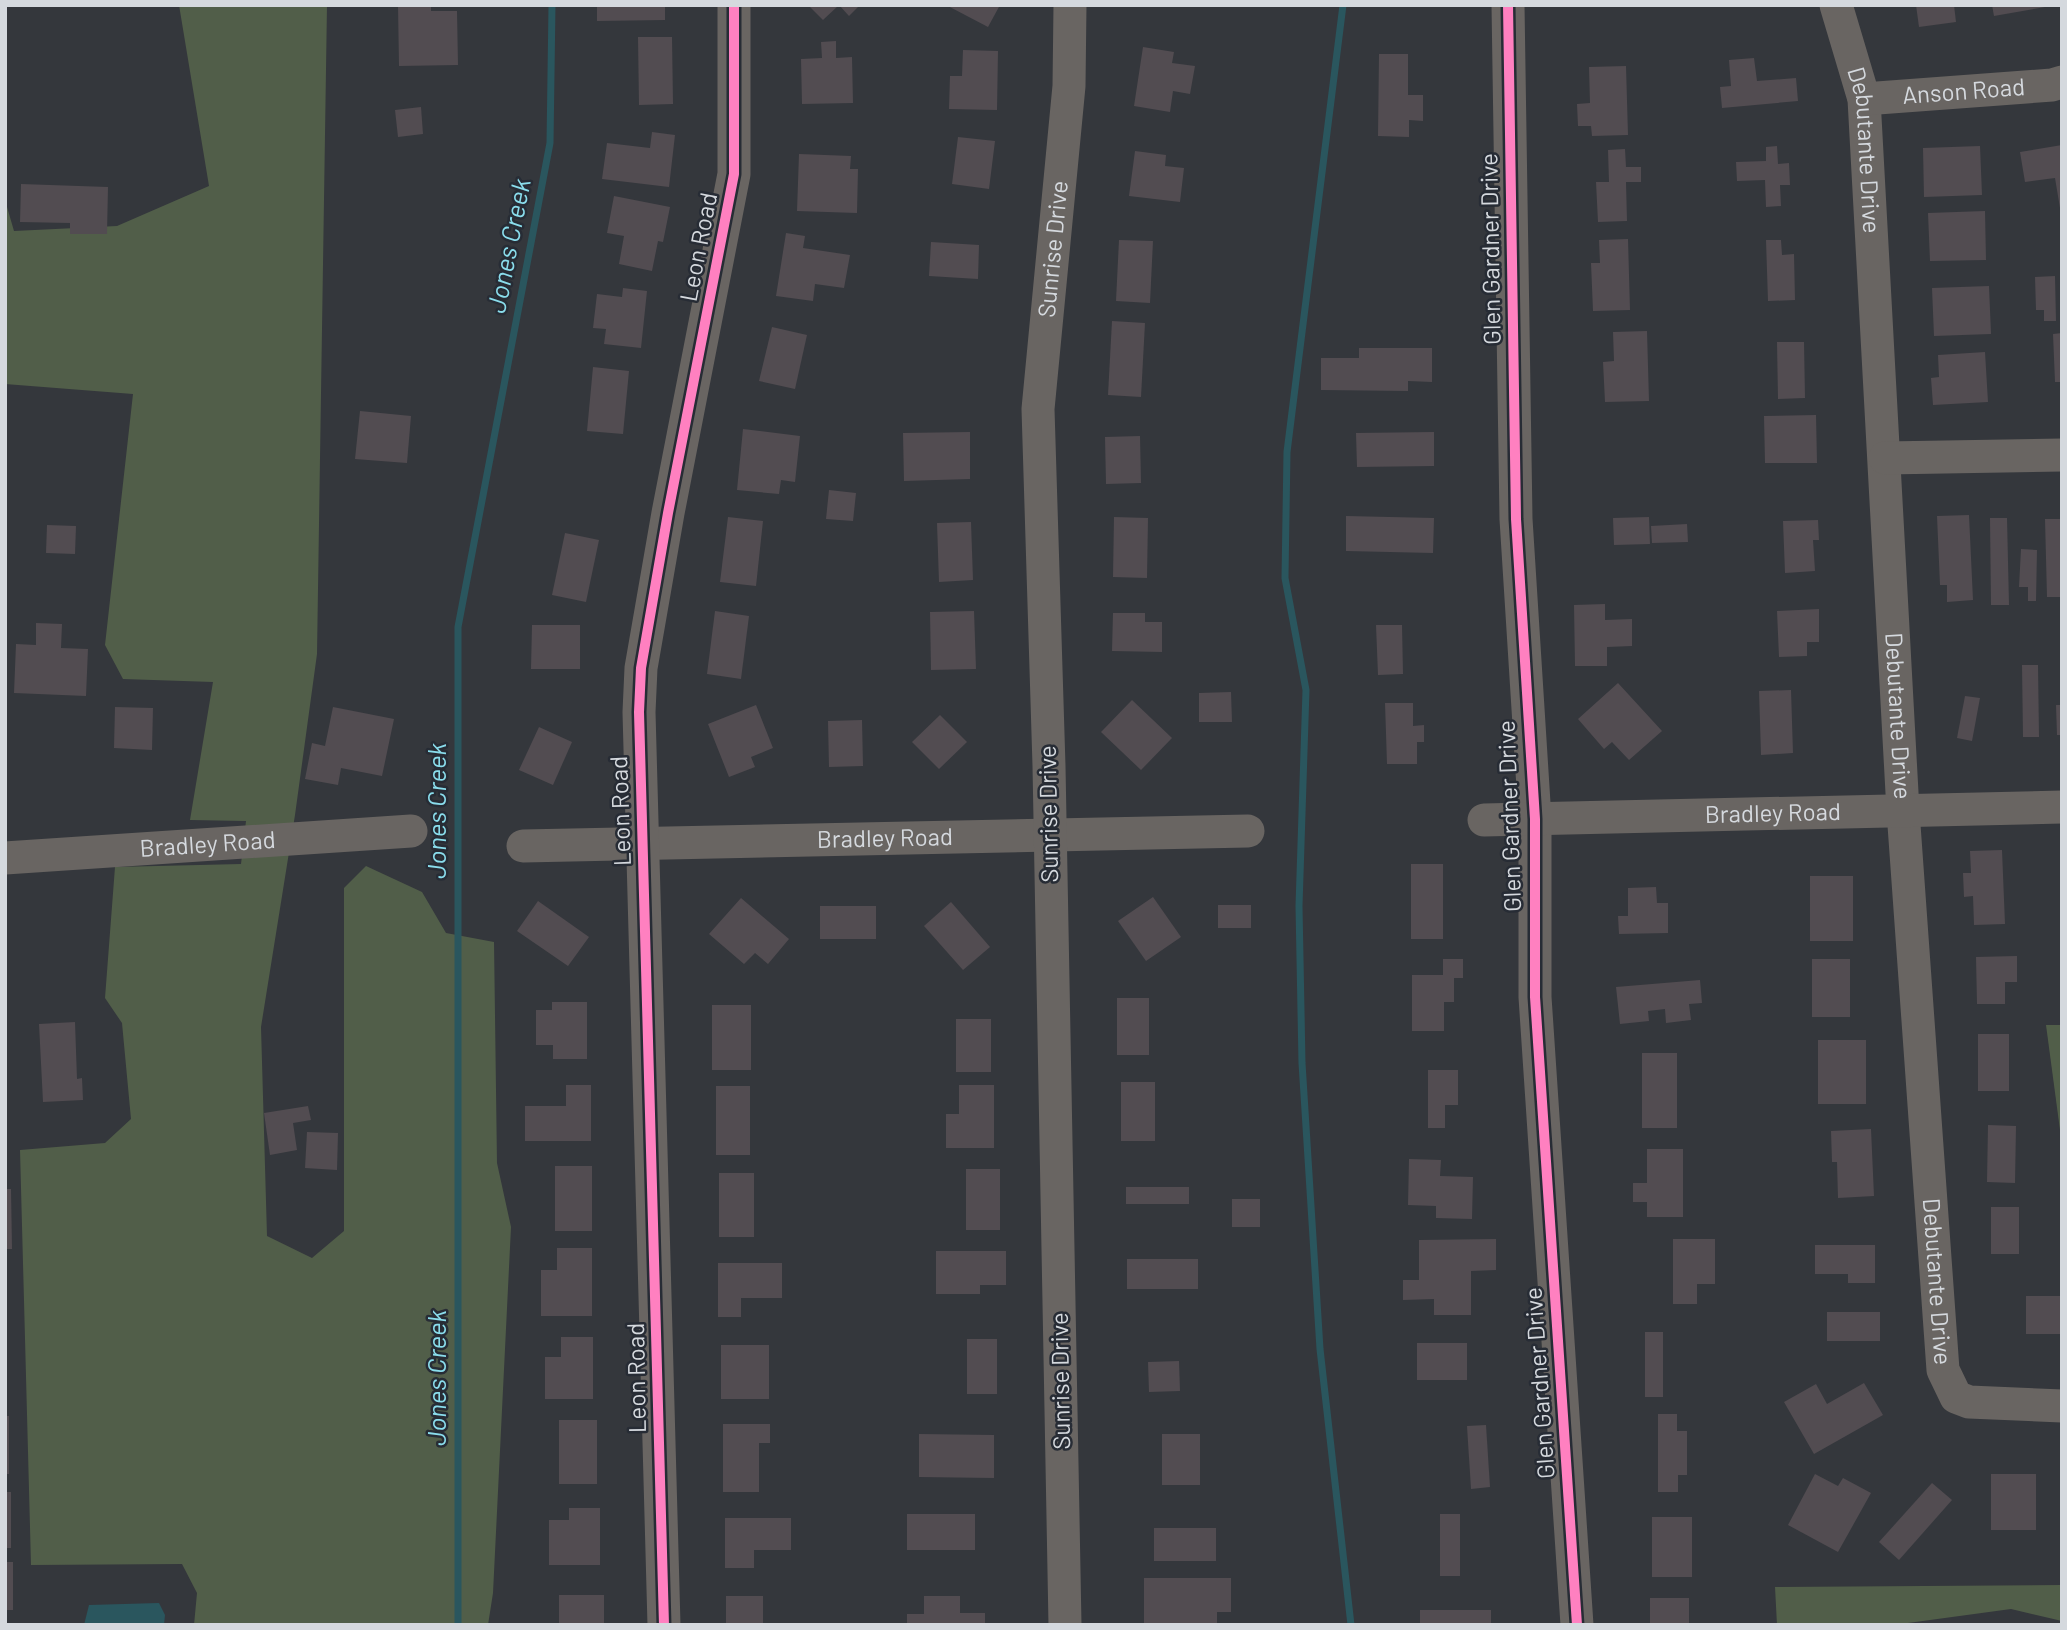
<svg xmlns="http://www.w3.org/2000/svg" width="2067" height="1630" font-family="Barlow,sans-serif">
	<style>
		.green { fill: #515e49 }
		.water { fill: #2a565e }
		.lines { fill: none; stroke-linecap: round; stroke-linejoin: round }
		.stream { stroke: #2a565e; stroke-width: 7 }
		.building { fill: #524c51 }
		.minor { stroke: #696562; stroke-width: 33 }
		.cycleway-casing { stroke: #272c35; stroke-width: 15 }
		.cycleway { stroke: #ff80c0; stroke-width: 10 }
		.labels { text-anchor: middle; stroke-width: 5; stroke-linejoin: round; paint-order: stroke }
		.street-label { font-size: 24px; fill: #d5d9de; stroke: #272c35 }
		.water-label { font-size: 26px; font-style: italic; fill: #8addec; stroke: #272c35 }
	</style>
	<rect width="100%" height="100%" fill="#34373c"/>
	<!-- green -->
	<g class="green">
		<polygon points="179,5 327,5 317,654 295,815 261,1027 267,1236 312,1258 344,1231 344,888 366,866 422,892 446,933 494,942 497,1163 511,1227 493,1593 488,1625 194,1625 197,1593 182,1564 31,1565 20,1150 105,1143 131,1119 122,1023 105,998 115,867 241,864 246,821 190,820 213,682 123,679 105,645 133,394 5,384 5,200 14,231 117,226 209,186"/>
		<polygon points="2046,1025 2062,1025 2062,1145"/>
		<polygon points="2062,1585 2062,1621 2011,1609 1908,1623 1907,1625 1777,1625 1775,1587"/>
	</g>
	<!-- water -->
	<polygon class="water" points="159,1603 165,1615 164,1625 84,1625 89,1605"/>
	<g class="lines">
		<!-- stream -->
		<g class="stream">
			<polyline points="1343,5 1287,452 1285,578 1306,690 1299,906 1302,1063 1320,1349 1351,1625"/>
			<polyline points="458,1625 458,627 550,143 552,5"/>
		</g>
	</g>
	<!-- building -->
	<g class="building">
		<polygon points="398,5 431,5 431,11 457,11 458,65 399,66"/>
		<polygon points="597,5 665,5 665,20 597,21"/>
		<polygon points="808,5 839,5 823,20"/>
		<polygon points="839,5 860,5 849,16"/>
		<polygon points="946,5 1000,5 988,27"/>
		<polygon points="1916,5 1954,5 1956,22 1919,27"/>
		<polygon points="1992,5 2045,5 2045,7 1994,16"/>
		<polygon points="638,37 672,37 673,104 639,105"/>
		<polygon points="836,41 836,58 852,57 853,103 802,104 801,59 822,58 821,42"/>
		<polygon points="1143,47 1174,52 1172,63 1195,66 1190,94 1173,91 1170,112 1134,106"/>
		<polygon points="963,50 998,51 997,110 949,109 950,76 962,76"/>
		<polygon points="1379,54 1408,54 1408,95 1423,95 1423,121 1409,120 1409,137 1378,136"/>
		<polygon points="1754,58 1757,81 1796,78 1798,101 1722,108 1720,87 1731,86 1729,60"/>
		<polygon points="1626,66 1628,135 1592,136 1591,126 1578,126 1577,104 1590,103 1589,67"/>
		<polygon points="421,107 423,134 398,137 395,110"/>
		<polygon points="652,132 675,135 669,187 602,179 607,143 650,148"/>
		<polygon points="958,137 995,141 989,189 952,184"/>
		<polygon points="2062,145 2062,208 2060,208 2055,178 2025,182 2020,152"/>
		<polygon points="1777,146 1778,164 1789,163 1790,185 1780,185 1781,206 1766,207 1765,180 1737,181 1736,162 1766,161 1766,147"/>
		<polygon points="1980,146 1982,195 1924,197 1923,148"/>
		<polygon points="1625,149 1626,167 1641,167 1641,182 1626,182 1627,221 1598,222 1596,182 1609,182 1608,150"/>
		<polygon points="1135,151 1166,155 1165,166 1184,168 1180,202 1129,196"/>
		<polygon points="799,154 851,156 850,169 858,169 857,213 797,211"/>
		<polygon points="21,184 108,187 107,234 70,234 70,223 20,222"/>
		<polygon points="614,196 670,207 663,242 658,241 652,271 619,264 624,236 607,233"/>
		<polygon points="1985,211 1986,260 1930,261 1928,213"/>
		<polygon points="786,233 805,236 803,248 850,255 844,288 815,284 813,301 776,296"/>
		<polygon points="1628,239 1630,310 1593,311 1591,263 1600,263 1599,240"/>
		<polygon points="1119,240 1153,241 1150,303 1116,301"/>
		<polygon points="1766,240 1781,240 1782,255 1794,254 1795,300 1768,301"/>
		<polygon points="931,242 979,245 978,279 929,276"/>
		<polygon points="2055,276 2056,321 2044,321 2044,310 2036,310 2035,277"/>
		<polygon points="1989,286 1991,334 1934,336 1932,288"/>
		<polygon points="623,288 647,291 641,348 604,344 606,329 593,328 597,294 622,297"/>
		<polygon points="1112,321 1145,323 1141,397 1108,395"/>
		<polygon points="772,327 807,335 795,389 759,381"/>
		<polygon points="1647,331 1649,401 1605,402 1603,362 1614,361 1613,332"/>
		<polygon points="2062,333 2062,382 2055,382 2053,334"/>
		<polygon points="1777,342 1804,342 1805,398 1778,399"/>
		<polygon points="1359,348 1432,348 1432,382 1408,381 1408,391 1321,390 1321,358 1359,358"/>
		<polygon points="1985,352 1988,402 1933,405 1931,378 1939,377 1938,355"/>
		<polygon points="593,367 629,371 623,434 587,431"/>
		<polygon points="360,411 411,416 407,463 355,459"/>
		<polygon points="1816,415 1817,463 1765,463 1764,416"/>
		<polygon points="743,429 800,436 795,482 781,480 779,494 737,490"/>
		<polygon points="970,432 970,479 904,481 903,433"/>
		<polygon points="1434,432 1434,466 1357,467 1356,433"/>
		<polygon points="1140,436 1141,483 1106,484 1105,437"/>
		<polygon points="829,490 856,493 853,521 826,519"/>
		<polygon points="1969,515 1973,600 1947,602 1947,585 1940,585 1937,516"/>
		<polygon points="1346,516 1434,518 1433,553 1346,551"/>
		<polygon points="728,517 763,521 756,586 720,582"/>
		<polygon points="1114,517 1148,518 1147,578 1113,577"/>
		<polygon points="1649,517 1650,544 1614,545 1613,518"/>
		<polygon points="1990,518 2007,518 2009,605 1991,605"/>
		<polygon points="2045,519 2062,519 2062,597 2047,597"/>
		<polygon points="1818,520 1819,540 1813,540 1815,571 1785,573 1783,521"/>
		<polygon points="971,522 973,580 939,582 937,523"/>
		<polygon points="1687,524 1688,542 1652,543 1651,526"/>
		<polygon points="47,525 76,526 75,554 46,553"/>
		<polygon points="565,533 599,540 586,602 552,595"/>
		<polygon points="2021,549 2037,550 2036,601 2028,601 2028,587 2019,587"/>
		<polygon points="1605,604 1605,620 1632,619 1632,646 1607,647 1607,666 1575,666 1574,605"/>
		<polygon points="1819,609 1819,642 1807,642 1807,656 1779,657 1777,611"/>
		<polygon points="715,611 749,616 741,679 707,674"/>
		<polygon points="974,611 976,669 931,670 930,612"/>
		<polygon points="1113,613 1145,613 1145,622 1162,622 1162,652 1112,651"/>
		<polygon points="36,623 62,624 61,648 88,649 86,696 14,693 16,644 36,645"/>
		<polygon points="532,625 580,625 580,669 531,669"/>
		<polygon points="1376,625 1402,625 1403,674 1378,675"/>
		<polygon points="2022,665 2038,665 2039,737 2023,737"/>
		<polygon points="1618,683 1662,731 1629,760 1612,742 1604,749 1578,719"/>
		<polygon points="1791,690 1793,753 1761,755 1759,691"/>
		<polygon points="1231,692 1232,722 1199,722 1199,693"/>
		<polygon points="1965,696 1980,698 1972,741 1957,738"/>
		<polygon points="1132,700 1172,738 1141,770 1101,732"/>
		<polygon points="1385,703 1413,703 1413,726 1424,725 1424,742 1417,742 1417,764 1387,764"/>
		<polygon points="756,705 773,748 751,757 755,767 729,777 708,724"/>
		<polygon points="2056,705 2062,705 2062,735 2057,735"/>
		<polygon points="115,707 153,708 152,750 114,748"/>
		<polygon points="333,707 394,719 382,776 341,768 338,785 305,779 312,743 325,746"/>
		<polygon points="940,715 967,742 939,769 912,742"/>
		<polygon points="862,720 863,766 829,767 828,721"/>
		<polygon points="539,727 572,742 553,785 519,770"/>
		<polygon points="2002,850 2005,924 1974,925 1973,896 1964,897 1963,873 1971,873 1970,851"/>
		<rect x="1411" y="864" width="32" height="75"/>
		<rect x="1810" y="876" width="43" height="65"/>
		<polygon points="1656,887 1657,903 1668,903 1668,933 1619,934 1618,916 1628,916 1628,888"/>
		<polygon points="1153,897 1181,937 1146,961 1118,921"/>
		<polygon points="741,898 789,939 768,964 755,953 744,964 709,934"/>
		<polygon points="538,901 589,937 568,966 517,931"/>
		<polygon points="951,902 990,947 963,970 924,926"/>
		<rect x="1218" y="905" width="33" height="23"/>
		<rect x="820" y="906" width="56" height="33"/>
		<polygon points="2017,956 2017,982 2005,982 2005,1004 1977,1004 1976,957"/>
		<polygon points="1443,959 1463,959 1463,978 1454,978 1454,1002 1444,1002 1444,1031 1412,1031 1412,975 1443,975"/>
		<rect x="1812" y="959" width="38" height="58"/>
		<polygon points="1700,980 1702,1003 1689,1004 1691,1020 1666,1023 1665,1009 1648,1011 1649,1021 1620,1024 1616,987"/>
		<rect x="1117" y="998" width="32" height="57"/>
		<polygon points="552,1002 587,1002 587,1059 553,1059 553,1045 536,1045 536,1010 552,1010"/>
		<rect x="712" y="1005" width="39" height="65"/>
		<rect x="956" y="1019" width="35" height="53"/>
		<polygon points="75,1022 77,1079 82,1078 83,1100 43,1102 39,1024"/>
		<rect x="1978" y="1034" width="31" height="57"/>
		<rect x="1818" y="1040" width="48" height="64"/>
		<rect x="1642" y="1053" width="35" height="75"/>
		<polygon points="1428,1070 1458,1070 1458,1105 1445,1105 1445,1128 1428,1128"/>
		<rect x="1121" y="1082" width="34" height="59"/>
		<polygon points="566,1085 591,1085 591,1141 525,1141 525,1106 566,1106"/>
		<polygon points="959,1085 994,1085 994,1148 946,1148 946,1114 959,1114"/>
		<rect x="716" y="1086" width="34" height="69"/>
		<polygon points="308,1106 311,1120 293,1123 297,1150 270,1155 264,1113"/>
		<polygon points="1988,1125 2016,1126 2015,1183 1987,1182"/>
		<polygon points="1871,1129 1874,1196 1838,1198 1837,1162 1832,1162 1831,1131"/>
		<polygon points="307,1132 338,1133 337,1170 305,1168"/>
		<polygon points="1647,1149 1683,1149 1683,1217 1647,1217 1647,1202 1633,1202 1633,1183 1647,1183"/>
		<polygon points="1409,1159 1441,1160 1440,1176 1473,1177 1472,1219 1436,1218 1436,1206 1408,1205"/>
		<rect x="555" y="1166" width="37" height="65"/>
		<rect x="966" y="1169" width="34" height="61"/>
		<rect x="719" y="1173" width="35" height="64"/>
		<rect x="1126" y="1187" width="63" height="17"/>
		<polygon points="5,1189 11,1189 12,1249 5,1249"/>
		<rect x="1232" y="1199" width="28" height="28"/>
		<rect x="1991" y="1207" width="28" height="47"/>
		<polygon points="1496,1239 1496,1270 1471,1271 1471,1315 1434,1315 1434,1299 1403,1300 1403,1280 1419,1280 1419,1240"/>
		<polygon points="1673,1239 1715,1239 1715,1284 1697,1284 1697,1304 1673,1304"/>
		<polygon points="1815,1245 1875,1245 1875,1283 1848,1283 1848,1274 1815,1274"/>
		<polygon points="557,1248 592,1248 592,1316 541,1316 541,1270 557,1270"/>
		<polygon points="936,1251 1006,1251 1006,1285 980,1285 980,1294 936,1294"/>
		<rect x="1127" y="1259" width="71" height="30"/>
		<polygon points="718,1263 782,1263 782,1298 741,1298 741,1317 718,1317"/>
		<rect x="2026" y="1296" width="36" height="38"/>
		<rect x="1827" y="1312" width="53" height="29"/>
		<rect x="1645" y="1332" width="18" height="65"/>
		<polygon points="561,1337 593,1337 593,1399 545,1399 545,1357 561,1357"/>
		<rect x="967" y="1339" width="30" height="55"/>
		<rect x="1417" y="1343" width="50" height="37"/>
		<rect x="721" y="1345" width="48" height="54"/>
		<polygon points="1179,1361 1180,1391 1149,1392 1148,1362"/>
		<polygon points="1864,1383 1883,1415 1814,1454 1784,1402 1816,1384 1827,1404"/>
		<polygon points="1658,1414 1677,1414 1677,1431 1687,1431 1687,1475 1678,1475 1678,1492 1658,1492"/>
		<rect x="5" y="1416" width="4" height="58"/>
		<rect x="559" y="1420" width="38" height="64"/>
		<polygon points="723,1424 770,1424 770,1443 759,1443 759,1492 723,1492"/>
		<polygon points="1486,1425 1490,1487 1471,1489 1467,1426"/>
		<polygon points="919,1434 994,1435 994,1478 919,1477"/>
		<rect x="1162" y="1434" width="38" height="51"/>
		<polygon points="1815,1474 1838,1486 1843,1478 1871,1493 1838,1552 1788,1525"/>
		<rect x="1991" y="1474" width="45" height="56"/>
		<polygon points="1932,1483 1952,1500 1899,1560 1879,1542"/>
		<rect x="5" y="1492" width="6" height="56"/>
		<polygon points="569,1508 600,1508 600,1565 549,1565 549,1520 569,1520"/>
		<rect x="907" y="1514" width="68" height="36"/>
		<rect x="1440" y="1514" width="20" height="62"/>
		<rect x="1652" y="1517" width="40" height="60"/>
		<polygon points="725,1518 791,1518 791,1550 754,1550 754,1568 725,1568"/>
		<rect x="1154" y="1528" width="62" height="33"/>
		<rect x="5" y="1562" width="8" height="48"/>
		<polygon points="1144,1578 1231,1578 1231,1612 1217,1612 1217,1625 1144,1625"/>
		<rect x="559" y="1595" width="45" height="30"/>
		<rect x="726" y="1596" width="37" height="29"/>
		<polygon points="924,1596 960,1596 960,1613 985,1613 985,1625 907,1625 907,1614 924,1614"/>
		<rect x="1650" y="1598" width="39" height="27"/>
		<rect x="1420" y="1610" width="71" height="15"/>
	</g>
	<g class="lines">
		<!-- minor -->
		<g class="minor">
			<polyline points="1508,5 1516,519 1535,819 1535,997 1577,1625"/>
			<path id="s1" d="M1836,5L1864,99L1903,811L1943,1370L1956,1397L1969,1402L2062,1406"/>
			<path id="s2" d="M1864,99L2052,85L2062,82"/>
			<polyline points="1885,458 2062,455"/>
			<path id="s3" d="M1484,820L2062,807"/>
			<path id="s4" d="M523,846L1248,831"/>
			<path id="s5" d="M5,858L411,831"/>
			<polyline points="664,1625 639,712 641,668 668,513 734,174 734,5"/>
			<path id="s6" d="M1065,1625L1049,766L1038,409L1069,86L1070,5"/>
		</g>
		<!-- cycleway casing -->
		<g class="cycleway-casing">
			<g id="cycleway">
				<polyline points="1508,5 1516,519 1535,819 1535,997 1577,1625"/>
				<polyline points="664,1625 639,712 641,668 668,513 734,174 734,5"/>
			</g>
		</g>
		<!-- cycleway -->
		<use href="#cycleway" class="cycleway"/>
	</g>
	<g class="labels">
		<!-- street labels -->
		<g class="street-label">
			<text dy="8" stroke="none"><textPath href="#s2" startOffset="100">Anson Road</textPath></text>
			<text dy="8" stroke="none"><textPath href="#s1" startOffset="149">Debutante Drive</textPath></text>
			<text transform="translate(699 247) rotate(-79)" y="8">Leon Road</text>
			<text dy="8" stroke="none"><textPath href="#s6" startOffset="1377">Sunrise Drive</textPath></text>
			<text transform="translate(1491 249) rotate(-91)" y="8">Glen Gardner Drive</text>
			<text dy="8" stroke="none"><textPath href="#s1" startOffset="716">Debutante Drive</textPath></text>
			<text transform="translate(621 811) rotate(-92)" y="8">Leon Road</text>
			<text transform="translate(1049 814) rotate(-91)" y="8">Sunrise Drive</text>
			<text dy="8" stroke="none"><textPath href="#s3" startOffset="289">Bradley Road</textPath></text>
			<text transform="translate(1510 816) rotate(-92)" y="8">Glen Gardner Drive</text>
			<text dy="8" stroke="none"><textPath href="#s4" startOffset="362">Bradley Road</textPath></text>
			<text dy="8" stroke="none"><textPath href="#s5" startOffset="203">Bradley Road</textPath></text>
			<text dy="8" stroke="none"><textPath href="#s1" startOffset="1283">Debutante Drive</textPath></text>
			<text transform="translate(637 1378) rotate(-91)" y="8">Leon Road</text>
			<text transform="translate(1061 1381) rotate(-91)" y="8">Sunrise Drive</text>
			<text transform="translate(1540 1383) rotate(-94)" y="8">Glen Gardner Drive</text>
		</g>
		<!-- water labels -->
		<g class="water-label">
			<text transform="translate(509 246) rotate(-79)" y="9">Jones Creek</text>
			<text transform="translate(437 811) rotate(-90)" y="9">Jones Creek</text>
			<text transform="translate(437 1378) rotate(-90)" y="9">Jones Creek</text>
		</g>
	</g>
	<!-- border -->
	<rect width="2067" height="1630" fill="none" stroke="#d5d9de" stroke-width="14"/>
</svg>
